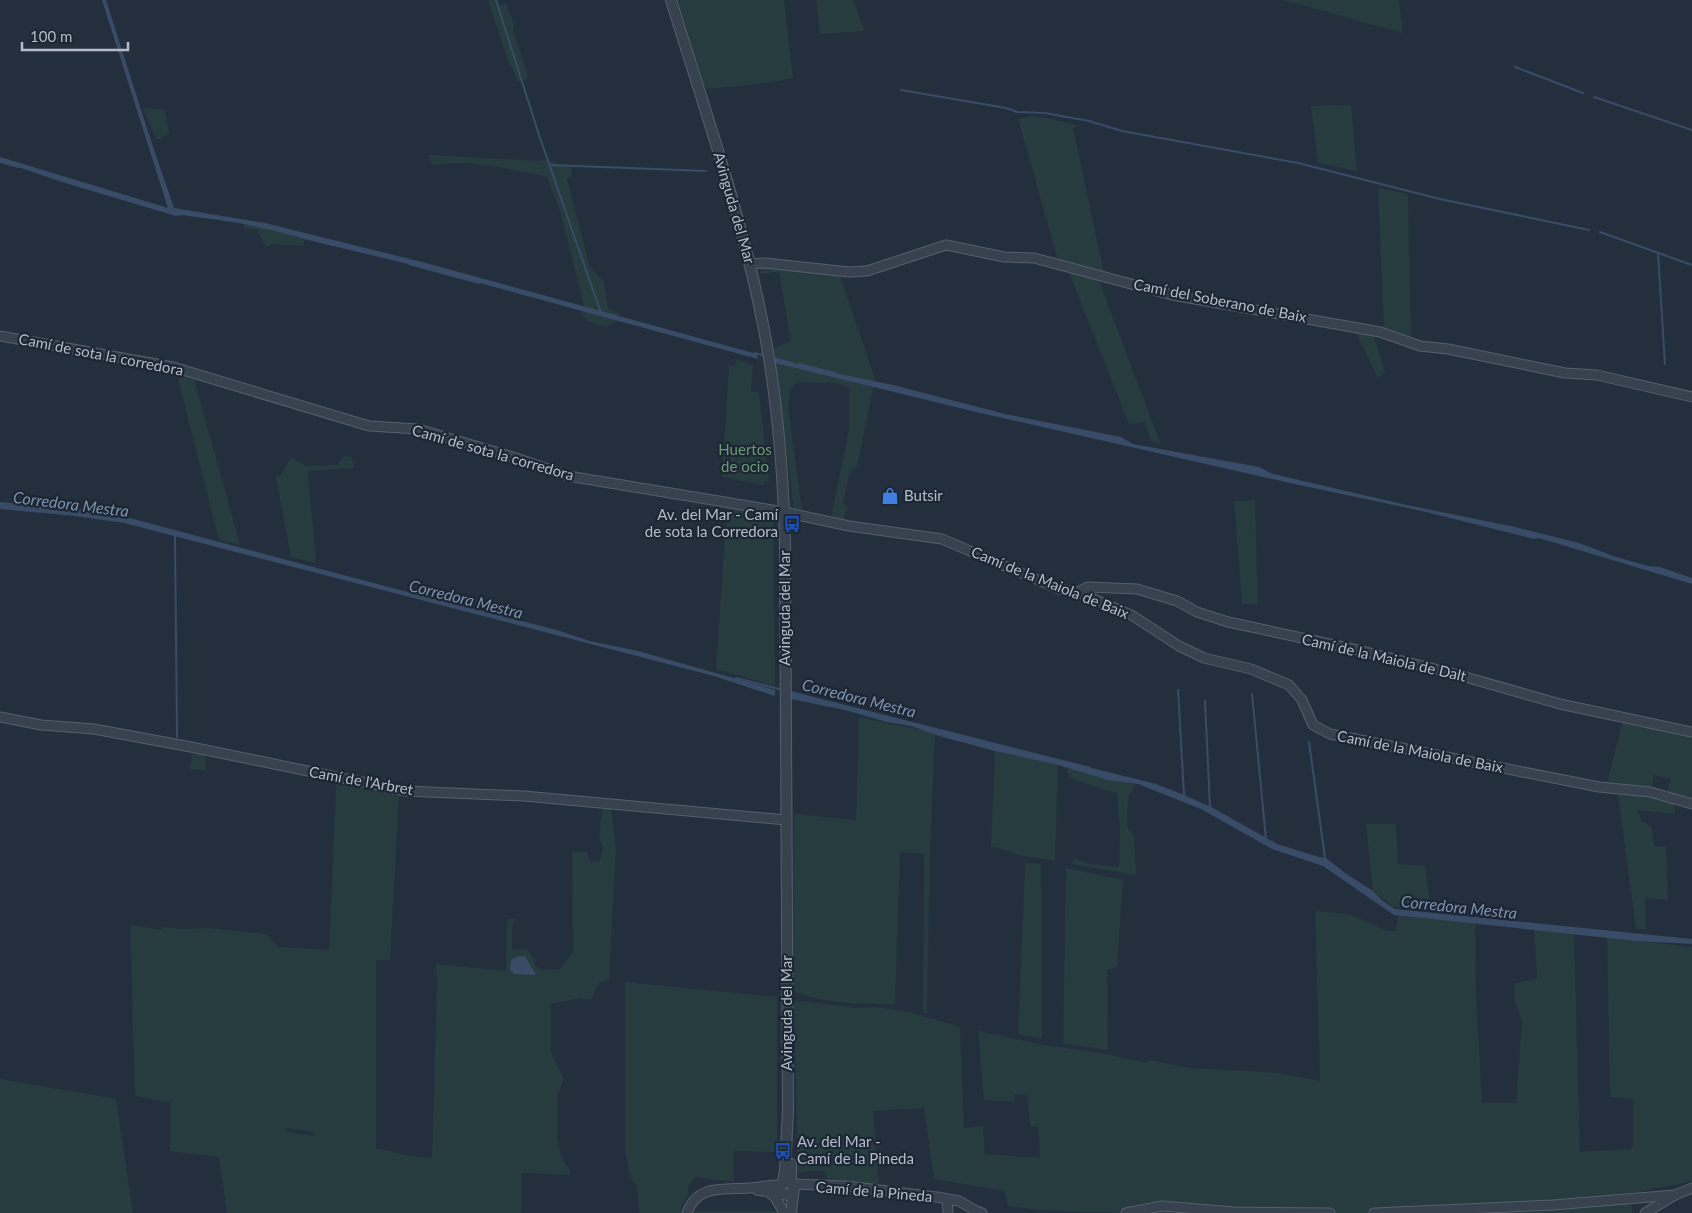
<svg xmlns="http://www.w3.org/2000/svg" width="1692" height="1213" font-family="Lato,sans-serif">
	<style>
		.green { fill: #263c3f; fill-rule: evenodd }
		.water { fill: #394c67 }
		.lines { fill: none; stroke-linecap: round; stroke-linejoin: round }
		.stream { stroke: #394c67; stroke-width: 2 }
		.minor-casing { stroke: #565f6c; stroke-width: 11 }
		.tertiary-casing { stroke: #565f6c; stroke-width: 12 }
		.minor { stroke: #38414e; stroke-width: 9 }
		.tertiary { stroke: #38414e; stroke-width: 10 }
		.labels { text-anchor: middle; stroke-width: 4.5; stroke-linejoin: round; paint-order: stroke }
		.street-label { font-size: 15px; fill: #b4bcc9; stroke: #1d2633 }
		.park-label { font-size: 15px; fill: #6b9a76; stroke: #1d2633 }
		.poi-label { font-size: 15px; fill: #b4bcc9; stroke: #1d2633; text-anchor: start }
		.water-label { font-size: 16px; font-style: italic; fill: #7c92b1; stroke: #1d2633 }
	</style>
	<rect width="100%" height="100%" fill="#242f3e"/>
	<!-- green -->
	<g class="green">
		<polygon points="488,0 498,0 500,6 506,3 514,24 513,31 528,76 526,80 517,81 512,67 510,66"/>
		<polygon points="678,0 784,0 793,78 767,83 708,89 704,85"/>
		<polygon points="816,0 853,0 865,31 820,34"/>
		<polygon points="1284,0 1399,0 1403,33 1287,1"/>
		<polygon points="1351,105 1357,171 1318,163 1311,106"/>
		<polygon points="143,108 165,110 169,133 160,139 156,139"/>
		<polygon points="1033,116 1048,118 1079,126 1073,128 1104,273 1059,263 1018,119"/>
		<path d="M428,155L539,161L544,159L571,168L572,174L567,179L590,267L604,282L608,308L620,314L615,323L606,327L589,322L581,313L584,305L560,211L547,177C515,170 464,158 433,165Z"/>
		<polygon points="1378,188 1407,194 1408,197 1411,340 1384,330"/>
		<polygon points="244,224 279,231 304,240 304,246 271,244 266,247 257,230 244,228"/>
		<polygon points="762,266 840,275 875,379 857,467 850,471 843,503 848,507 843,520 831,518 849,430 849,388 836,383 798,382 790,389 788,407 802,511 794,511 774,348 791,341 779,273 775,272 760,274"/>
		<polygon points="1068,270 1098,278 1161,445 1151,441 1145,422 1129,424"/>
		<polygon points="1354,329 1373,333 1385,372 1378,378"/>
		<polygon points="736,359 753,365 751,392 759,392 769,482 764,481 764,485 722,477 729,365 735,366"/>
		<polygon points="176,371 193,375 240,545 219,540"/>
		<polygon points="344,456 352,457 354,468 308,471 316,563 291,557 276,477 280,476 289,460 294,457 294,459 306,466 337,465"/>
		<polygon points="1255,500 1258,604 1242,604 1234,501"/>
		<polygon points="727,505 773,513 775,686 716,669"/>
		<path d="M859,717L935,733L930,855L927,1014L923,1013L924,854L900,852L895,1005C860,1002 827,1006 793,991L794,814L856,820Z"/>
		<polygon points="1623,720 1692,736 1692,802 1666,794 1671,779 1654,775 1651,789 1607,783"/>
		<polygon points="995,751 1058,765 1055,861 1019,855 991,846"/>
		<polygon points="197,753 206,755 206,770 190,769 192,754"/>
		<polygon points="1066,768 1082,769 1135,785 1128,797 1127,827 1134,837 1136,875 1072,864 1074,858 1090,864 1119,867 1120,829 1117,793 1071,779"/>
		<path d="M336,784L399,796L390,960H376V1148L415,1157L432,1158L437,983L436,964L506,971L507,919H515L512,927V950L527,949L535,961V966L542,970L560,969L573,952L572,852H587L590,862L600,861L603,847L599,838L602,809L611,807L616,850L609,980L599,983L591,1000L580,998L551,1004V1053L564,1079L558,1094L557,1139L562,1158L570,1171V1175L522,1173L521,1213H227L219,1157L170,1151V1102L135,1096L130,925L162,930V927L182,929L207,928L266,934L278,947L329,950ZM287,1128L314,1132V1136L287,1132Z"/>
		<polygon points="1633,793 1674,801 1675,814 1637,810 1642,821 1652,828 1654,846 1666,847 1668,900 1645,898 1646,929 1636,929 1618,794"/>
		<polygon points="1366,824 1396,824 1398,864 1425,866 1431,910 1394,907 1373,891"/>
		<polygon points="1025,863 1041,864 1042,1039 1018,1034"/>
		<polygon points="1066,868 1123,880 1117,967 1107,970 1108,1050 1063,1043"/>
		<polygon points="1315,911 1349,914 1388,931 1396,931 1398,916 1475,923 1476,991 1482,1103 1516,1103 1522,1021 1515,1001 1514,984 1537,978 1534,929 1574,933 1580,1152 1630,1149 1633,1146 1633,1099 1610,1097 1607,937 1692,947 1692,1181 1632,1193 1632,1213 1124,1213 1038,1210 1008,1206 1005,1191 934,1179 924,1108 873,1111 879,1185 828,1179 824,1170 798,1173 794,1002 804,1001 856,1008 876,1007 909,1012 960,1027 964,1128 983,1126 985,1154 1040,1158 1038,1127 1030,1126 1027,1095 1015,1094 1014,1102 984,1100 978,1031 1044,1045 1101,1053 1147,1063 1148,1060 1191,1068 1279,1073 1320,1081"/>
		<polygon points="625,982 777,997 777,1152 734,1151 734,1182 695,1177 688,1187 689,1194 681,1206 681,1213 639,1213 637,1187 631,1179 625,1151"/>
		<polygon points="0,1079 116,1099 133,1213 0,1213"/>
		<rect x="693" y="1211" width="84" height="2"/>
	</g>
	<!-- water -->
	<g class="water">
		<polygon points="102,0 106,0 150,138 174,208 265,223 426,263 757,354 758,359 425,268 308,240 275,231 239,223 182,215 176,216 62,182 21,168 18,168 0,163 0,157 168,208"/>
		<polygon points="774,357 820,370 893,385 1005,414 1121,437 1133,444 1259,467 1273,474 1402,504 1515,527 1579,543 1613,556 1648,566 1660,567 1692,578 1692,584 1539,538 1534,539 1422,511 1290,483 976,412 775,363"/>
		<path d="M0,502C37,506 74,507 111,513L396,589L557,630L590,641L638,651L775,690V696L714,676L124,523L75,516L0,509Z"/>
		<polygon points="791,693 1156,784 1184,795 1213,808 1277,844 1319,857 1326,858 1345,873 1373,891 1383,901 1395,909 1692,939 1692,944 1637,941 1394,915 1323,866 1272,849 1201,809 1138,784 1108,780 1058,765 995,751 939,736 911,726 887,722 845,710 791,699"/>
		<polygon points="525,956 536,975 514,974 510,970 511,960 516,957"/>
	</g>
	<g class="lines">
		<!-- stream -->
		<g class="stream">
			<polyline points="496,0 539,135 601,313"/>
			<polyline points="1515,67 1583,93"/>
			<polyline points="901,90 1006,108 1017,112 1045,113 1089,121 1122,131 1298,163 1440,199 1589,230"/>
			<polyline points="1594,97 1692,130"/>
			<polyline points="550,165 706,171"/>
			<polyline points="1600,232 1692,265"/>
			<polyline points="1658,253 1665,364"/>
			<polyline points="409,264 479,283"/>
			<polyline points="755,353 765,356"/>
			<polyline points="799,364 835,373"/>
			<polyline points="175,536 177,737"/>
			<polyline points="736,678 783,690"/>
			<polyline points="1178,690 1184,795"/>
			<polyline points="790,692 1090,768"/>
			<polyline points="1252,694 1266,839"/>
			<polyline points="1205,701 1210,807"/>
			<polyline points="1309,742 1325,858"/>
		</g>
		<!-- minor casing -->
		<g class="minor-casing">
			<g id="minor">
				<polyline points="750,264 765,263 849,272 867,271 946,245 1004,257 1034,258 1172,295 1380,332 1420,346 1448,349 1565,373 1597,375 1692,397"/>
				<polyline points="0,336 173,367 369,426 418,429 513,457 568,476 784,512 849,526 942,539 1059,589 1078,592 1133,616 1179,646 1204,658 1251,669 1289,685 1302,700 1313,725 1330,734 1599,787 1650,792 1692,804"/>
				<polyline points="1078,592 1088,587 1137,589 1177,601 1197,612 1228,622 1358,650 1451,673 1560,704 1692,732"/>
				<polyline points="0,717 41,725 94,729 191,747 405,791 524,796 786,820"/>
				<polyline points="793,1184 846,1186 937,1197 959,1201 976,1211 982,1213"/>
				<polyline points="757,1190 782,1194"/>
				<polyline points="768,1192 775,1197 784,1213"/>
				<polyline points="947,1199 948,1213"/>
				<path d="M687,1213C697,1184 724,1190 749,1188C759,1187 770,1185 781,1185"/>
				<polyline points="1126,1213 1162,1206 1233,1212 1330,1213"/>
				<polyline points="1374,1213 1553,1205 1675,1195"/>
				<polyline points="1645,1213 1675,1195 1692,1188"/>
			</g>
		</g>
		<!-- tertiary casing -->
		<g class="tertiary-casing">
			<g id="tertiary">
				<path d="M671,0C702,101 737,202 759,305C776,383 783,463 785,542L788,1111L785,1170L783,1182"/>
				<polyline points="791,1164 791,1183"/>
				<polyline points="791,1213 794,1187 789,1181 781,1184 780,1190 783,1194 788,1195 793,1192"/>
			</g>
		</g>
		<!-- minor -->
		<use href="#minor" class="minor"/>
		<!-- tertiary -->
		<use href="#tertiary" class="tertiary"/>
	</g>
	<!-- icons -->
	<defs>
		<g id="shop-bare" transform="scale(1.35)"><path d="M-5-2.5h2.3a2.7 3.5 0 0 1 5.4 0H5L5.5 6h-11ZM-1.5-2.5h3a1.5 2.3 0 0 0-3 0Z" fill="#3f7fe0" stroke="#1d2633" stroke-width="2.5" paint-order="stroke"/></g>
		<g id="bus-bare" transform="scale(1.35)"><path d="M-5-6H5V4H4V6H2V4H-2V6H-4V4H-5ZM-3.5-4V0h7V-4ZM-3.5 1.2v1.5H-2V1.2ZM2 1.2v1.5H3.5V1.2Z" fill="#1a4fb4" stroke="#1d2633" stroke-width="2.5" paint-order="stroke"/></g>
	</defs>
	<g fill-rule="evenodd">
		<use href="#shop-bare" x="890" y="496"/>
		<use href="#bus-bare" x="792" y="524"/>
		<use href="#bus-bare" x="783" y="1151"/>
	</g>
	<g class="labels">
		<!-- street labels -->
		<g class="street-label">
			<text transform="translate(734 208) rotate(74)" y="5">Avinguda del Mar</text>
			<text transform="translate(1220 301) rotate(11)" y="5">Camí del Soberano de Baix</text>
			<text transform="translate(101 355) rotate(11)" y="5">Camí de sota la corredora</text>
			<text transform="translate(493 453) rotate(16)" y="5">Camí de sota la corredora</text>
			<text transform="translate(1050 583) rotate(22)" y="5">Camí de la Maiola de Baix</text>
			<text transform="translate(785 608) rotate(-90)" y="5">Avinguda del Mar</text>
			<text transform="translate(1384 658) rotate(13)" y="5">Camí de la Maiola de Dalt</text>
			<text transform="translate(1420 752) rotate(11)" y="5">Camí de la Maiola de Baix</text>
			<text transform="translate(361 781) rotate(10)" y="5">Camí de l'Arbret</text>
			<text transform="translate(787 1013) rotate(-90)" y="5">Avinguda del Mar</text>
			<text transform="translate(874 1192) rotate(5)" y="5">Camí de la Pineda</text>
		</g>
		<!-- park labels -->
		<g class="park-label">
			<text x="745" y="455">Huertos<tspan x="745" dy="17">de ocio</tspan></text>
		</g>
		<!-- poi labels -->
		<g class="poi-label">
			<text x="904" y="501">Butsir</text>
			<text x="778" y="520" text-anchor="end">Av. del Mar - Camí<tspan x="778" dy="17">de sota la Corredora</tspan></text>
			<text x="797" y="1147">Av. del Mar -<tspan x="797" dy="17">Camí de la Pineda</tspan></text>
		</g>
		<!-- water labels -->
		<g class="water-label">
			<text transform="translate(71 504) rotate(7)" y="6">Corredora Mestra</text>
			<text transform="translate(466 599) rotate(14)" y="6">Corredora Mestra</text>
			<text transform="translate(859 698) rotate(14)" y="6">Corredora Mestra</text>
			<text transform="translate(1459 907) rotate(6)" y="6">Corredora Mestra</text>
		</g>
	</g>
	<!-- scale -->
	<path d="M22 42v8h106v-8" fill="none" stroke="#b4bcc9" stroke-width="2.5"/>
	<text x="30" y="42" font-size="15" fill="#b4bcc9" stroke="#1d2633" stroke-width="4" paint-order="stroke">100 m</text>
</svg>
